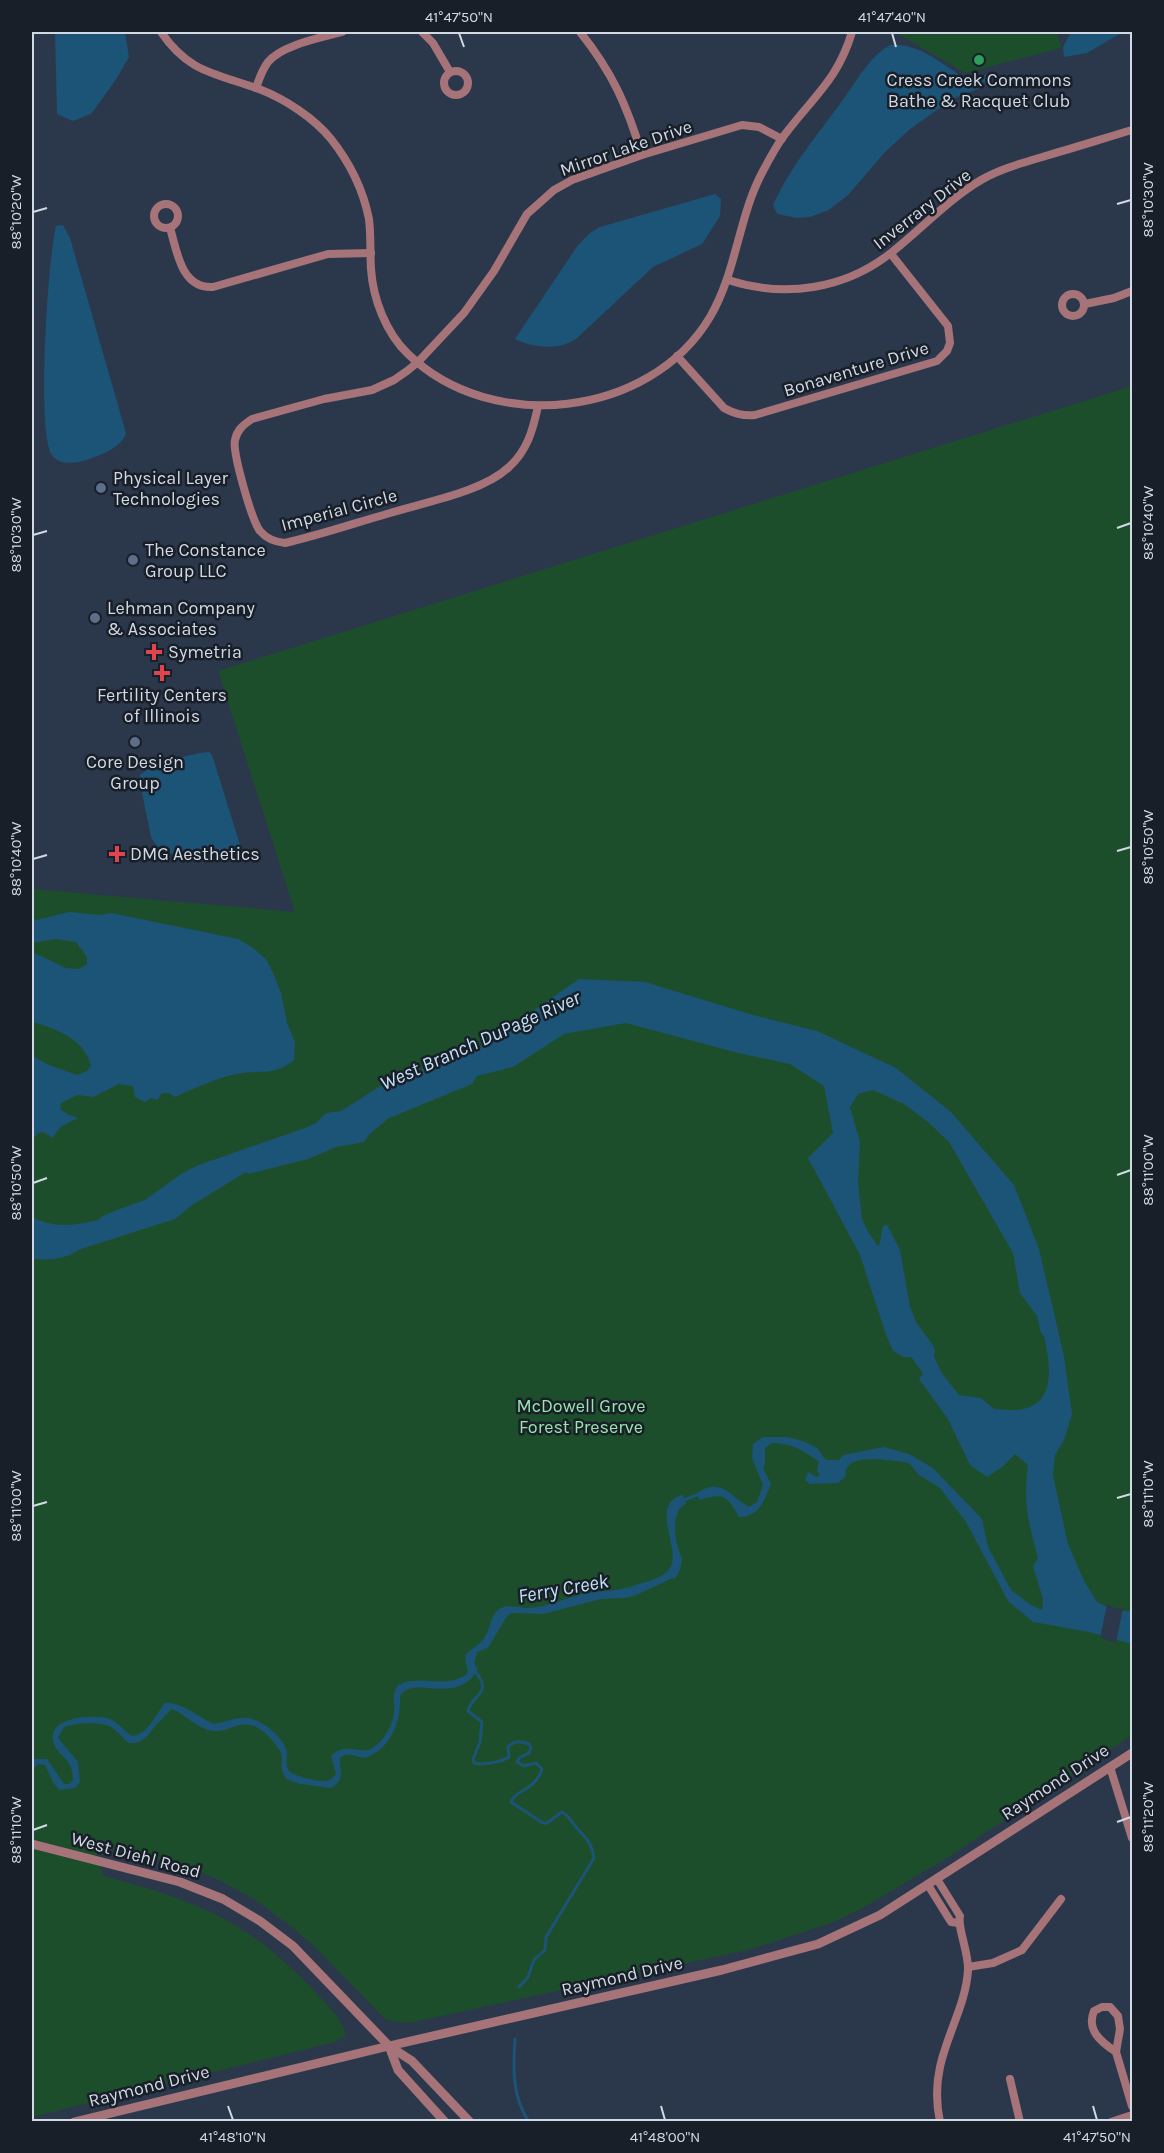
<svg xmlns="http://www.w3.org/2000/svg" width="1164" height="2153" font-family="Karla,sans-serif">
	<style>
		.green { fill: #1d4e2c }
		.water { fill: #1b5476; fill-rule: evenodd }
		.pier { fill: #2b384b }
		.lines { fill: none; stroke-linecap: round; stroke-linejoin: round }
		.stream { stroke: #1b5476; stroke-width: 3 }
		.minor { stroke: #a67478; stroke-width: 8 }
		.tertiary { stroke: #a67478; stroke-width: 9 }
		.ticks { fill: none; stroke: #d1d9e5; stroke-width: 2 }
		.leisure-dot { fill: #2e9e5b; stroke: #191f28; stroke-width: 2 }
		.service-dot { fill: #5c6f8a; stroke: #191f28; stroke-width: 2 }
		.health-dot { fill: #e0444e; stroke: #191f28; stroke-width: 2 }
		.labels { text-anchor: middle; stroke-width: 5; stroke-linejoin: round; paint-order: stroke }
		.poi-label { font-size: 18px; fill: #d1d9e5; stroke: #191f28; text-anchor: start }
		.street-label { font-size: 18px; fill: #d1d9e5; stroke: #191f28 }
		.park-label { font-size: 18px; fill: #98e4aa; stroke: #191f28 }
		.water-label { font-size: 20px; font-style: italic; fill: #c3e2f8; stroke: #191f28 }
		.neatline { fill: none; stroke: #d1d9e5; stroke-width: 2 }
		.ticks-label { font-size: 15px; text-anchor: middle; fill: #d1d9e5 }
	</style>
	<rect width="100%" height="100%" fill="#2b384b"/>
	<!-- green -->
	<g class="green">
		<polygon points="895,32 1057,32 1061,48 965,73"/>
		<path d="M1132,386V1735L950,1856L861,1909L831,1923L748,1950L413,2022L404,2023L385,2019L314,1946L292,1927L254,1899L215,1878L173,1862L94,1845L103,1876C196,1900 251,1922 318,1995C327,2005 345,2022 345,2036L335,2042L32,2117V889L295,912L218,671Z"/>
	</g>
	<!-- water -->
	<g class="water">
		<polygon points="55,32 125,32 129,57 115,81 91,114 73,121 57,114"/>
		<polygon points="1071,32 1123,32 1087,53 1064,57 1063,47"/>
		<path d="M890,45C917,43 940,62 961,76C970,79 977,74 986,75L988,80L978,89L952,99L909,130L885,152L848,195L829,210L810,217L797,218L777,214L773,205C792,164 817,136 842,101C857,81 868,58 890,45Z"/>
		<path d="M715,194L721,199L720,216L702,244L653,267L577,338C560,351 533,348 515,339L578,245L590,233L600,227Z"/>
		<path d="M60,225H63L70,238L126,433C123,445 106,453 95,457C83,462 61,468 52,455C36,432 48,258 56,226Z"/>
		<path d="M209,752L212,755L241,848L237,854L231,856L212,857L177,855L159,850L151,837L139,778L140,775C151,764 193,753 209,752Z"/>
		<path d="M69,912L101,915L111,913L238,939L253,948L266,959L273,973L281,993L287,1023L295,1042L294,1060C273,1077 260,1069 237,1074C216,1078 195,1088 175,1097L169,1093H162L157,1100L151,1098L145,1102L135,1097L133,1086L119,1084L93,1097L77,1095L61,1103L60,1109L67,1114L78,1118C65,1125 60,1124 53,1138L43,1132L38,1133L35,1137H32V1056L49,1065L77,1075L87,1071L91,1066C85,1039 55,1028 32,1022V952L66,968L79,969L87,964V957L76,942L56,939L32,943V919L37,920Z"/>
		<path d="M579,979L645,982L753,1015L817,1031L896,1068L951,1112L1014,1185L1039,1249L1064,1356L1072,1414L1064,1440L1055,1455L1053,1475L1068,1544L1084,1581L1097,1602L1115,1611H1132V1644L1089,1632L1033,1622L1008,1601L966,1522L940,1488L919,1475L909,1463C895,1461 841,1451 846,1476L838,1483L810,1484L805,1480L808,1472L817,1477L820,1476L817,1470L819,1462C805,1451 791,1443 772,1443L765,1448V1464L763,1468L771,1484C764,1501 759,1517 739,1517C727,1494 722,1493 699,1500L697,1493C721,1477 730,1496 749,1507L757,1502L763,1485L752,1458L753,1444L763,1437H788L803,1441L817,1448L826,1460H839L843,1455L884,1447L909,1454L933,1468L982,1519L988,1547L1011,1590L1031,1605L1042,1610L1043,1599L1033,1566L1038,1558C1028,1521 1023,1503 1028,1465L1015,1454L1002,1467L987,1477L970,1465L948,1419L919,1379L923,1373L911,1357H903L893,1351L886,1335L860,1255L808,1158L833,1133L824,1086L790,1064L738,1053L626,1023L564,1034L513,1067L477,1076L472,1084L387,1119C379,1128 370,1131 364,1142L336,1147L308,1159L248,1174L246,1172L192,1205L175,1219L81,1249C63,1260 52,1260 32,1259V1217C54,1229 76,1225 99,1220L101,1217L114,1211L145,1200L181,1174L196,1166L305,1128L316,1123L326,1113L341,1111L393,1078L461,1057L481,1047ZM873,1090L904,1104L928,1122L949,1142L1013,1253L1020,1293L1037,1316L1041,1333L1044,1336C1049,1359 1057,1399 1027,1408C1016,1412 1005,1409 994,1409L981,1398L959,1395L941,1372L934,1356L935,1350L932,1344L916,1322L910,1307L900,1250L887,1225L883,1226L879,1246L877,1245L867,1230L862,1219L858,1182L860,1142L850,1107L858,1094Z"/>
		<path d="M683,1495L686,1504C672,1509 674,1535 678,1547C679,1552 682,1556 682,1561C681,1568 678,1574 675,1579L673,1578L634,1596L624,1598L601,1599L543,1614L512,1613L507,1616L488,1648L477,1652L474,1664L478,1669C456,1708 414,1673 400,1696C401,1722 391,1750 364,1758C355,1756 347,1751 340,1758C340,1772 345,1780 331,1788L300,1784L288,1780C277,1768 284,1764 281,1753C280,1750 275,1744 273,1741C243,1707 233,1737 208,1730C194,1726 183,1712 171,1709C167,1714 162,1719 157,1724C148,1734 145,1744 129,1743C123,1739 118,1731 111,1727C100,1721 75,1723 64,1727L58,1738L78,1762L80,1782L75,1788L59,1790L53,1782L45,1765L38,1764L32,1770V1759H47L64,1784H69L73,1780C73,1756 56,1757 53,1740C49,1716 95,1714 110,1719C118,1722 124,1731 132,1736C149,1734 155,1715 165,1703C177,1700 201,1718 214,1724C229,1722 241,1714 255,1720C268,1725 285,1739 287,1753C287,1760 285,1765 289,1771C293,1776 319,1782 325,1781C330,1781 333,1778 336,1774L331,1756C346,1740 362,1757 374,1747C384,1740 394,1724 394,1711C395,1700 391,1695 398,1685C420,1674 443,1689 466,1675L468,1670C461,1650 469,1654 481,1642C490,1634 489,1617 498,1610C506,1603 519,1608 529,1608C547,1607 565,1598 583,1594C600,1590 614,1592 633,1586C644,1582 663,1579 670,1568C682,1550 648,1503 683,1495Z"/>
	</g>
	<!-- pier -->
	<polygon class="pier" points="1107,1604 1115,1608 1123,1608 1116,1643 1100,1638"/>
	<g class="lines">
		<!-- stream -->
		<g class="stream">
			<polyline points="681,1501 700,1494"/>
			<path d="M475,1671C494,1695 472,1693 468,1711L482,1722L480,1742L473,1759L474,1763C483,1765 502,1762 509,1757L508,1747C515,1740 520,1741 529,1744L531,1747L529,1753L519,1758L517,1762L524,1766L536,1763L542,1769C535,1791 516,1789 511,1802L543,1823H547L562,1812C569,1816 571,1821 576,1827C586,1839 591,1841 594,1858L546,1937L545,1950L534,1960L528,1977L519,1987"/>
			<path d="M515,2039C513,2068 512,2097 529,2122"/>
		</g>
		<!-- minor -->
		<g class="minor">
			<path d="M161,32C189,73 215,73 259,89C285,99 314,118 331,139C350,163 363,189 369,219C371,235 370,252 371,269C373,299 386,333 408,354C491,435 650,418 710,317C737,271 738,217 763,171C770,158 777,144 786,133C815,95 838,79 852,32"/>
			<polyline points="422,32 433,43 450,72"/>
			<path d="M580,32C613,73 627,106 642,155"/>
			<circle cx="456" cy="83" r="12"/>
			<path d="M256,88C259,79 262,70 268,62C282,45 320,38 342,32"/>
			<circle cx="166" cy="216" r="12"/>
			<path d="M170,228C177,251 181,289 213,287L328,254L371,253"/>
			<path d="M728,280C784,298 845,290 892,252C921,229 949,199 981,180C1002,168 1026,162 1049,155C1077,147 1105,138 1132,130"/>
			<circle cx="1073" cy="305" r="11"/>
			<polyline points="1085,304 1114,298 1132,291"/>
			<path d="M677,356L724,408C735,414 743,416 755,415L937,361L947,351L950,343L948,326L891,254"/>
			<path d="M538,406C533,430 527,451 509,467C483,492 425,502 390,513C355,523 320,535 285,543C275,542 266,538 260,531C252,521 232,452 235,440C237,430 243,425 252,419L324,399L372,390L394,380L407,371L418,362L464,313L494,271L527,214L554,190L572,180L642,155L742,125L759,127L782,139"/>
			<polyline points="1110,1767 1132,1838"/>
			<path d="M937,1879L960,1916C957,1927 969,1953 968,1970C966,2004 947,2034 940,2067C936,2085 936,2103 940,2122"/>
			<polyline points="928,1885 951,1922 958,1923"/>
			<polyline points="968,1967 993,1963 1022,1950 1061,1899"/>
			<path d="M1116,2052C1101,2042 1086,2030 1094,2011L1102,2007H1110L1118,2016L1120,2029L1116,2052L1132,2106"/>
			<polyline points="1010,2079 1020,2122"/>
			<polyline points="1111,2122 1132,2115"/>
		</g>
		<!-- tertiary -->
		<g class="tertiary">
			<polyline points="32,1844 180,1882 223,1899 260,1921 293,1946 389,2046 412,2061 470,2122"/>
			<polyline points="389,2046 398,2070 445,2122"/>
			<polyline points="74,2122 389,2046 722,1970 818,1944 880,1915 1132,1753"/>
		</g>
	</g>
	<!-- ticks -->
	<path class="ticks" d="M459,33L464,47M892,33L896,47M1117,204L1131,200M33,212L47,208M1117,528L1131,523M33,535L47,531M1117,851L1131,847M33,859L47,855M1117,1175L1131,1170M33,1183L47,1178M1117,1498L1131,1494M33,1506L47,1502M1117,1822L1131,1817M33,1830L47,1825M228,2106L233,2120M661,2106L665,2120M1093,2106L1097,2120"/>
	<!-- markers -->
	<circle class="leisure-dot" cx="979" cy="60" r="6"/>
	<g class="service-dot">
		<circle cx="101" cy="488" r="6"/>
		<circle cx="133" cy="560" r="6"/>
		<circle cx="95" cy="618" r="6"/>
		<circle cx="135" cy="742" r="6"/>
	</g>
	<g class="health-dot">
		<path d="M151 643h6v6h6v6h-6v6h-6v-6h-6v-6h6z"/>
		<path d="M159 664h6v6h6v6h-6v6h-6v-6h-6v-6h6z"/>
		<path d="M114 845h6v6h6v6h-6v6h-6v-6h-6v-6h6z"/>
	</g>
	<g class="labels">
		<!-- poi labels -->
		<g class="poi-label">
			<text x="979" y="86" text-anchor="middle">Cress Creek Commons<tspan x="979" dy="21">Bathe &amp; Racquet Club</tspan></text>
			<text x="113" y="484">Physical Layer<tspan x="113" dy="21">Technologies</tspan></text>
			<text x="145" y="556">The Constance<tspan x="145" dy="21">Group LLC</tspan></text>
			<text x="107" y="614">Lehman Company<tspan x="107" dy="21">&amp; Associates</tspan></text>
			<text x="168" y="658">Symetria</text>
			<text x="162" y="701" text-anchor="middle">Fertility Centers<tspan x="162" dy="21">of Illinois</tspan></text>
			<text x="135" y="768" text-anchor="middle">Core Design<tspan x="135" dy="21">Group</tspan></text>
			<text x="130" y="860">DMG Aesthetics</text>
		</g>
		<!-- street labels -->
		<g class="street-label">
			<text transform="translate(626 148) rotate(-19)" y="6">Mirror Lake Drive</text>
			<text transform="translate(922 209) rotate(-38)" y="6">Inverrary Drive</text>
			<text transform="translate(856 369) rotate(-17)" y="6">Bonaventure Drive</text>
			<text transform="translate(339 510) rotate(-15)" y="6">Imperial Circle</text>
			<text transform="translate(1055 1782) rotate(-33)" y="6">Raymond Drive</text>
			<text transform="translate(136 1855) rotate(15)" y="6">West Diehl Road</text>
			<text transform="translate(622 1976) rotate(-13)" y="6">Raymond Drive</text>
			<text transform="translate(149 2086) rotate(-14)" y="6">Raymond Drive</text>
		</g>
		<!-- park labels -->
		<g class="park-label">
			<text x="581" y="1412">McDowell Grove<tspan x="581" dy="21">Forest Preserve</tspan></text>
		</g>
		<!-- water labels -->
		<g class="water-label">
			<text transform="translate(480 1040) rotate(-24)" y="7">West Branch DuPage River</text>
			<text transform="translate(563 1588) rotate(-10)" y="7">Ferry Creek</text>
		</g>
	</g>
	<!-- border -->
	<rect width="1164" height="2153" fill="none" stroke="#191f28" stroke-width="66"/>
	<rect x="33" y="33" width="1098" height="2087" class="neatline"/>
	<g class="ticks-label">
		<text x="459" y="22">41°47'50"N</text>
		<text x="892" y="22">41°47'40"N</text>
		<text transform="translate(1148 200) rotate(-90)" y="5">88°10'30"W</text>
		<text transform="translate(16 212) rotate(-90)" y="5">88°10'20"W</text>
		<text transform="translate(1148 523) rotate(-90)" y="5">88°10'40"W</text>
		<text transform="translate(16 535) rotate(-90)" y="5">88°10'30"W</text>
		<text transform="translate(1148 847) rotate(-90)" y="5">88°10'50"W</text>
		<text transform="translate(16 859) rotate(-90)" y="5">88°10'40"W</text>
		<text transform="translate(1148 1170) rotate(-90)" y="5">88°11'00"W</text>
		<text transform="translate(16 1183) rotate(-90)" y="5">88°10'50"W</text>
		<text transform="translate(1148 1494) rotate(-90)" y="5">88°11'10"W</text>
		<text transform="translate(16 1506) rotate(-90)" y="5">88°11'00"W</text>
		<text transform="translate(1148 1817) rotate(-90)" y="5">88°11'20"W</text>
		<text transform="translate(16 1830) rotate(-90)" y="5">88°11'10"W</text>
		<text x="233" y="2142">41°48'10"N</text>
		<text x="665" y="2142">41°48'00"N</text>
		<text x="1097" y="2142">41°47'50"N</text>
	</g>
</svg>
